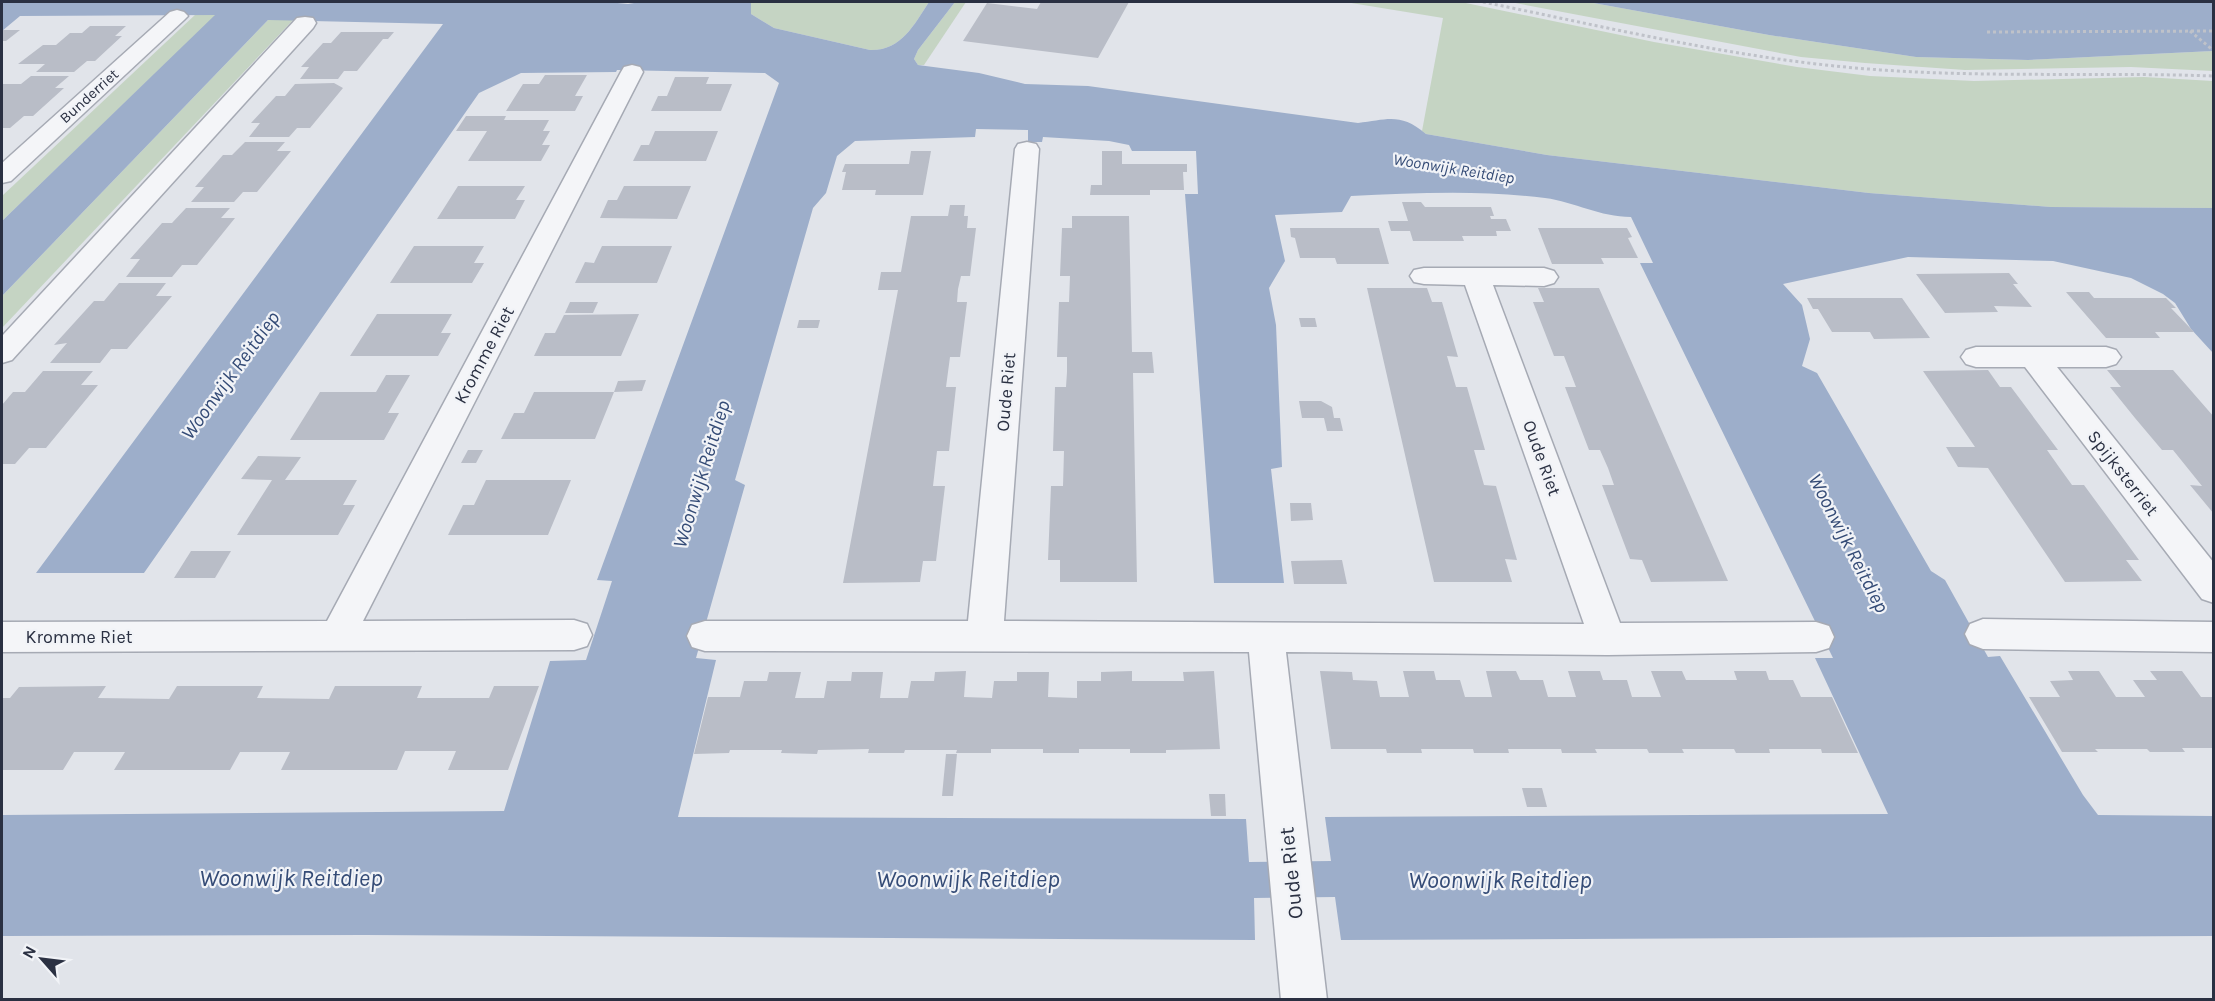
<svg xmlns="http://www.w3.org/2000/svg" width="2215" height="1001" font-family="Karla,sans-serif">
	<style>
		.green { fill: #c5d4c3 }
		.water { fill: #9daeca; fill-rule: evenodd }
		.building { fill: #b9bdc7 }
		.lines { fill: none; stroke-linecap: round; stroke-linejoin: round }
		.minor-casing { stroke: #a6aab4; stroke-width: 3 }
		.path { stroke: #bfc2c9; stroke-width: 3; stroke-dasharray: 3 3; stroke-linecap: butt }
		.minor { fill: #f4f5f8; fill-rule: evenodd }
		.labels { text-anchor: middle; stroke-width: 4.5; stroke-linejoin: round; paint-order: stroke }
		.far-street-label { font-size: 15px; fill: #2a3042; stroke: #f1f3f7 }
		.far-water-label { font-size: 16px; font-style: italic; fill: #344b76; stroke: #f1f3f7 }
		.street-label { font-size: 18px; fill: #2a3042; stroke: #f1f3f7 }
		.water-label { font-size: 20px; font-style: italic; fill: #344b76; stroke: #f1f3f7 }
		.near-street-label { font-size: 21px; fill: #2a3042; stroke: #f1f3f7 }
		.near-water-label { font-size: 24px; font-style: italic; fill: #344b76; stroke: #f1f3f7 }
	</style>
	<rect width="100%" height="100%" fill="#e1e4ea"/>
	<!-- green -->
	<g class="green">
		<path d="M751,2H929C914,25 901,51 870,50L774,28L751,14Z"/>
		<polygon points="955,2 966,2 924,65 918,65 914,59 918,50"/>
		<polygon points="1345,2 1461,2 1654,42 1797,67 1870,76 1974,81 2144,77 2213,81 2213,208 2051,207 1869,193 1547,155 1426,134 1422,131 1443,18"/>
		<polygon points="1510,2 1588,2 1769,35 1916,57 2028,60 2213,51 2213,71 2131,67 1965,70 1865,63 1801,57"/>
		<polygon points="196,14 216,15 2,221 2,196"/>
		<polygon points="268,20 293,20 2,328 2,296"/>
	</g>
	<!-- water -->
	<g class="water">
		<path d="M2,2H607L628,4L640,2H751V14L774,28L870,50C901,51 914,25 929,2H955L918,50L914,59L918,65L979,73L1025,84L1088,86L1358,123C1387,120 1400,112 1426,134L1547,155L1869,193L2051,207L2213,208V353L2191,329L2175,303L2163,294L2131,278L2053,261L1908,257L1783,284L1802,305L1810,339L1802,366L1817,373L1931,571L1945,580L1988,657L2000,656L2083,795L2098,815L2213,816V936L1341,940L1335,897L1254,898L1255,940L365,935L2,936V815L504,811L550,661L586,660L612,581L597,580L779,83L765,73L617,70L616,72L521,73L479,93L144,573H36L443,24L268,20L2,296V221L215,15L20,16L2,31ZM976,129L1028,130V142H1042L1043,137L1109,141L1129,145L1132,151H1196L1198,194H1185L1214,583H1284L1271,469L1282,467L1276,325L1269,288L1285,261L1275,215L1342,212L1351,196C1416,193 1481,190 1545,198C1575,202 1600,217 1631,217L1653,263H1640L1833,658H1815L1888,814L1325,817L1331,861L1249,862L1246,819L678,817L716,660L696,658L745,485L735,480L813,208L826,193L837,156L855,141L975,137Z"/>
		<polygon points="1588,2 2213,2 2213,51 2028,60 1916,57 1769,35"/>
	</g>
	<!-- building -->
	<g class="building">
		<polygon points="1041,2 1129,2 1098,58 963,41 987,3 1037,9"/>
		<polygon points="90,26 126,26 115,36 122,36 109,48 95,61 87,61 74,72 36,72 45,64 18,64 43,45 56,45 70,33 82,33"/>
		<polygon points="2,30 20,30 6,41 2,41"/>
		<polygon points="341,32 394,32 388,39 383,39 357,71 344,71 338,79 300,79 309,67 301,67 323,43 331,43"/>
		<polygon points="545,75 587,75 575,96 583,96 575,111 506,111 523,84 539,84"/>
		<polygon points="31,76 69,76 55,88 64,88 33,116 24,116 10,128 2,128 2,84 21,84"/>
		<polygon points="675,77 709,77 706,84 732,84 721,111 651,111 658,96 667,96"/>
		<polygon points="334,83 343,88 310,128 297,128 289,137 249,137 260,123 251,123 276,96 285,96 295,84"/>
		<polygon points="466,116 506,116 504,120 549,120 543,131 550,131 542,145 550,145 541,161 468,161 487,131 456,131"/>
		<polygon points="655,131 718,131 706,161 633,161 641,145 649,145"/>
		<polygon points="245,142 285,142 277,151 291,151 257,192 243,192 234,202 191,202 204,187 195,187 223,155 232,155"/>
		<polygon points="911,151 931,151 923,195 875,195 876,190 842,190 846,172 842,172 845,164 909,164"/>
		<polygon points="1102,151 1122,151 1122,164 1187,164 1187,172 1183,172 1184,190 1150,190 1150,195 1090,195 1091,185 1102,185"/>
		<polygon points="458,186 525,186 516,200 525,200 515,219 437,219"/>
		<polygon points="624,186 691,186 677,219 600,218 608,200 617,200"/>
		<polygon points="1402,202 1421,202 1425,207 1491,207 1494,216 1490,216 1491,219 1506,219 1511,231 1496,231 1497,236 1462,236 1464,241 1413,241 1410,231 1391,231 1388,221 1408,221"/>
		<polygon points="950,205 965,205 964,216 968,216 967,228 976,228 970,276 961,276 958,289 957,302 967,302 960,357 950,357 946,387 956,387 949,451 937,451 933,486 945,486 936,561 923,561 920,582 843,583 898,290 878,290 881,272 901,272 911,216 948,216"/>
		<polygon points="186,208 230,208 221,218 235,218 197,265 182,265 172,277 126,277 140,259 130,259 162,223 172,223"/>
		<polygon points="1072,216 1129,216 1132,352 1152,352 1154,373 1133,373 1137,582 1060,582 1060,560 1048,560 1051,486 1063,486 1064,451 1053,451 1055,387 1066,387 1067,372 1067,357 1057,357 1059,302 1069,302 1070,276 1060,276 1062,228 1072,228"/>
		<polygon points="1290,228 1379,228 1389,264 1337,264 1335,258 1300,258 1295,238 1291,237"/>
		<polygon points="1538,228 1627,228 1632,237 1628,238 1638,258 1601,258 1604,264 1552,264"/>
		<polygon points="414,246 484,246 474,263 484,263 472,283 390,283"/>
		<polygon points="602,246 672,246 657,283 575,283 585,262 594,263"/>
		<polygon points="2009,273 2018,284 2013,284 2032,307 1994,306 1998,312 1945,313 1916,274"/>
		<polygon points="119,283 166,283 156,296 172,296 127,349 111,349 100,363 50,363 67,343 54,345 94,301 104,301"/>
		<polygon points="1367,288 1427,288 1432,302 1442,302 1458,357 1447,356 1456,387 1467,387 1485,450 1474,450 1484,485 1496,486 1517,560 1505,559 1512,582 1434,582"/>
		<polygon points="1538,288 1599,288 1728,581 1651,582 1642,560 1630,559 1602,485 1614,485 1608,468 1600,450 1589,450 1565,387 1576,387 1564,356 1554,356 1533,302 1544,302"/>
		<polygon points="2066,292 2089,292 2094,298 2166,298 2176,308 2171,308 2194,332 2155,332 2160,338 2106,338"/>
		<polygon points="1807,298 1902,298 1930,338 1874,339 1870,332 1832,332 1818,309 1813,309"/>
		<polygon points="570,302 598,302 593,313 565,313"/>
		<polygon points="377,314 452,314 441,333 451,333 438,356 350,356"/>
		<polygon points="639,314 621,356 534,356 545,333 555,333 564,315"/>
		<polygon points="1299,318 1315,318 1317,327 1301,327"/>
		<polygon points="799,320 820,320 818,328 797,328"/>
		<polygon points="1988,370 2000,387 2011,387 2058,450 2047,450 2059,467 2072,485 2084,485 2139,560 2126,560 2142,581 2065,582 1988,468 1958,467 1946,447 1975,447 1923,371"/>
		<polygon points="2107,370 2173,370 2214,417 2214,514 2190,485 2202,486 2173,450 2162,450 2135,418 2110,387 2121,387"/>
		<polygon points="43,371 93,371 81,385 98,385 46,448 29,448 15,464 2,464 2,405 13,392 25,392"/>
		<polygon points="386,375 410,375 388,413 399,413 384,440 290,440 320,392 376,392"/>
		<polygon points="646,380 642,391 614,392 618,381"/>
		<polygon points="534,392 614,392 595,439 501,439 514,413 524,413"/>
		<polygon points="1299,401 1321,401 1332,407 1334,418 1340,418 1343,431 1327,431 1324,418 1302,418"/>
		<polygon points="468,450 483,450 476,463 461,463"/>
		<polygon points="258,456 301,457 285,480 357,480 343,505 355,505 338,535 237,535 272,480 241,479"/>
		<polygon points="486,480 571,480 548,535 448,535 463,505 474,505"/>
		<polygon points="1290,503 1311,503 1313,520 1291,521"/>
		<polygon points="191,551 231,551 215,578 174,578"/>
		<polygon points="1342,560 1347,584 1294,584 1291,561"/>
		<polygon points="966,671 964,697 992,698 994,681 1017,681 1017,672 1049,672 1048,697 1077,698 1077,681 1101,681 1101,672 1132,671 1132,681 1184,681 1183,672 1214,671 1220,749 1166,750 1166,753 1130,753 1130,749 1079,749 1079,753 1043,753 1043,749 991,749 991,753 956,753 957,750 905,750 904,753 868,753 869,749 818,750 817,754 781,753 782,750 730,750 729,753 694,754 708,697 740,697 744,681 767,681 769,672 801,672 795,698 824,698 827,681 851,681 852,672 883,672 880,698 908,698 911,681 934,681 935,672"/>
		<polygon points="1320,671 1352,672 1353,680 1377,681 1380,697 1409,697 1403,671 1434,671 1436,680 1460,680 1465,697 1492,697 1486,671 1516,671 1520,680 1543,680 1548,697 1576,697 1568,671 1600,671 1603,680 1627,680 1632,697 1661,697 1651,671 1682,671 1686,680 1737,680 1734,671 1766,671 1769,680 1793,680 1801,697 1832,697 1858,753 1822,753 1821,749 1769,749 1770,753 1736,753 1734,749 1682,749 1684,753 1649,753 1647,749 1595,749 1597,753 1562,753 1561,749 1508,749 1509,753 1474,753 1473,749 1421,749 1422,753 1387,753 1386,749 1331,749"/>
		<polygon points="2068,671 2099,671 2116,697 2145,697 2133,680 2157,680 2150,671 2182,671 2201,697 2214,697 2214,748 2182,748 2185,752 2150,752 2147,749 2095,749 2098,752 2062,752 2029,697 2060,697 2050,681 2073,680"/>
		<polygon points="106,686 98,698 169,699 177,686 263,686 257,698 329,699 335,686 422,686 417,698 489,698 494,686 539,686 508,770 448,770 456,751 405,751 397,770 281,770 290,752 240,752 230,770 114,770 125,752 74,752 63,770 2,770 2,698 10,698 19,687"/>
		<polygon points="946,754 957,754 953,796 942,796"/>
		<polygon points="1522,788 1542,788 1547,807 1527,807"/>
		<polygon points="1209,794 1225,794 1226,816 1211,816"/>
	</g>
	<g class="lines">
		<!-- minor casing -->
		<g class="minor-casing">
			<g id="minor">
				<polygon points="177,10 184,12 188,16 184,20 11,181 2,183 2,163 170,12"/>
				<polygon points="305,17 313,18 316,23 313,28 12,360 2,363 2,336 297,18"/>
				<polygon points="632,65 640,67 643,72 363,621 574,620 587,624 592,635 587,646 574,650 2,652 2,622 327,621 621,72 624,67"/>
				<polygon points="1027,142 1036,144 1039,149 1004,621 1584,624 1465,285 1424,284 1414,282 1410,276 1414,270 1424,268 1544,268 1554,271 1558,277 1554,283 1544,286 1493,285 1620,623 1816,622 1829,626 1834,637 1829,648 1816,652 1608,655 1286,652 1327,1000 1281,1000 1249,652 705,651 692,647 687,636 692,625 705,621 968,621 1015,149 1018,144"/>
				<polygon points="1976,347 2106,347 2116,350 2121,357 2116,364 2106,367 2057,367 2214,563 2214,603 2202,599 2025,367 1976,367 1966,364 1961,357 1966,350"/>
				<polygon points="1983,619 2214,622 2214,652 1983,649 1970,644 1965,634 1970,624"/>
			</g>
		</g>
		<!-- path -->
		<g class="path">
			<path d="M1483,2C1611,28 1738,59 1868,69C1983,78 2099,72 2214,76"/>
			<polyline points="2190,31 2214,51"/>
			<polyline points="1987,32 2214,31"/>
		</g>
		<!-- minor -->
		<use href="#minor" class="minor"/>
	</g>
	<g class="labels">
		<!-- far-street labels -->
		<g class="far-street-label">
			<text transform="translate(89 96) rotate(-42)" y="5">Bunderriet</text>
		</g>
		<!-- far-water labels -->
		<g class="far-water-label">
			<text transform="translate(1454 168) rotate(9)" y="6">Woonwijk Reitdiep</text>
		</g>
		<!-- street labels -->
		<g class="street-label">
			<text transform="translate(484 355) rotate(-62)" y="6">Kromme Riet</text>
			<text transform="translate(1006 392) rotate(-85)" y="6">Oude Riet</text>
			<text transform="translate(1542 458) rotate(70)" y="6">Oude Riet</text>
			<text transform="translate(2123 473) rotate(52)" y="6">Spijksterriet</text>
			<text x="79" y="643">Kromme Riet</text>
		</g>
		<!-- water labels -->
		<g class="water-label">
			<text transform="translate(230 375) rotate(-54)" y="7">Woonwijk Reitdiep</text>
			<text transform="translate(701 474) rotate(-73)" y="7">Woonwijk Reitdiep</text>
			<text transform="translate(1849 543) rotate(63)" y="7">Woonwijk Reitdiep</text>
		</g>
		<!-- near-street labels -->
		<g class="near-street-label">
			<text transform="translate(1291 873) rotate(-96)" y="7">Oude Riet</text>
		</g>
		<!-- near-water labels -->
		<g class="near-water-label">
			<text x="291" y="886">Woonwijk Reitdiep</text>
			<text x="968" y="887">Woonwijk Reitdiep</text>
			<text x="1500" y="888">Woonwijk Reitdiep</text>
		</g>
	</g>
	<!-- border -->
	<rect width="2215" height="1001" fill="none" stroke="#2a3042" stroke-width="6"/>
	<!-- north arrow -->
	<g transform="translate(42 959) rotate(298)" stroke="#f1f3f7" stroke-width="4.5" paint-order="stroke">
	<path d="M0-4.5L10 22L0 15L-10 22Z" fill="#2a3042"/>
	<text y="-9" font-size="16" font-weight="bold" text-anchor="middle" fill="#2a3042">N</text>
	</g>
</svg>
